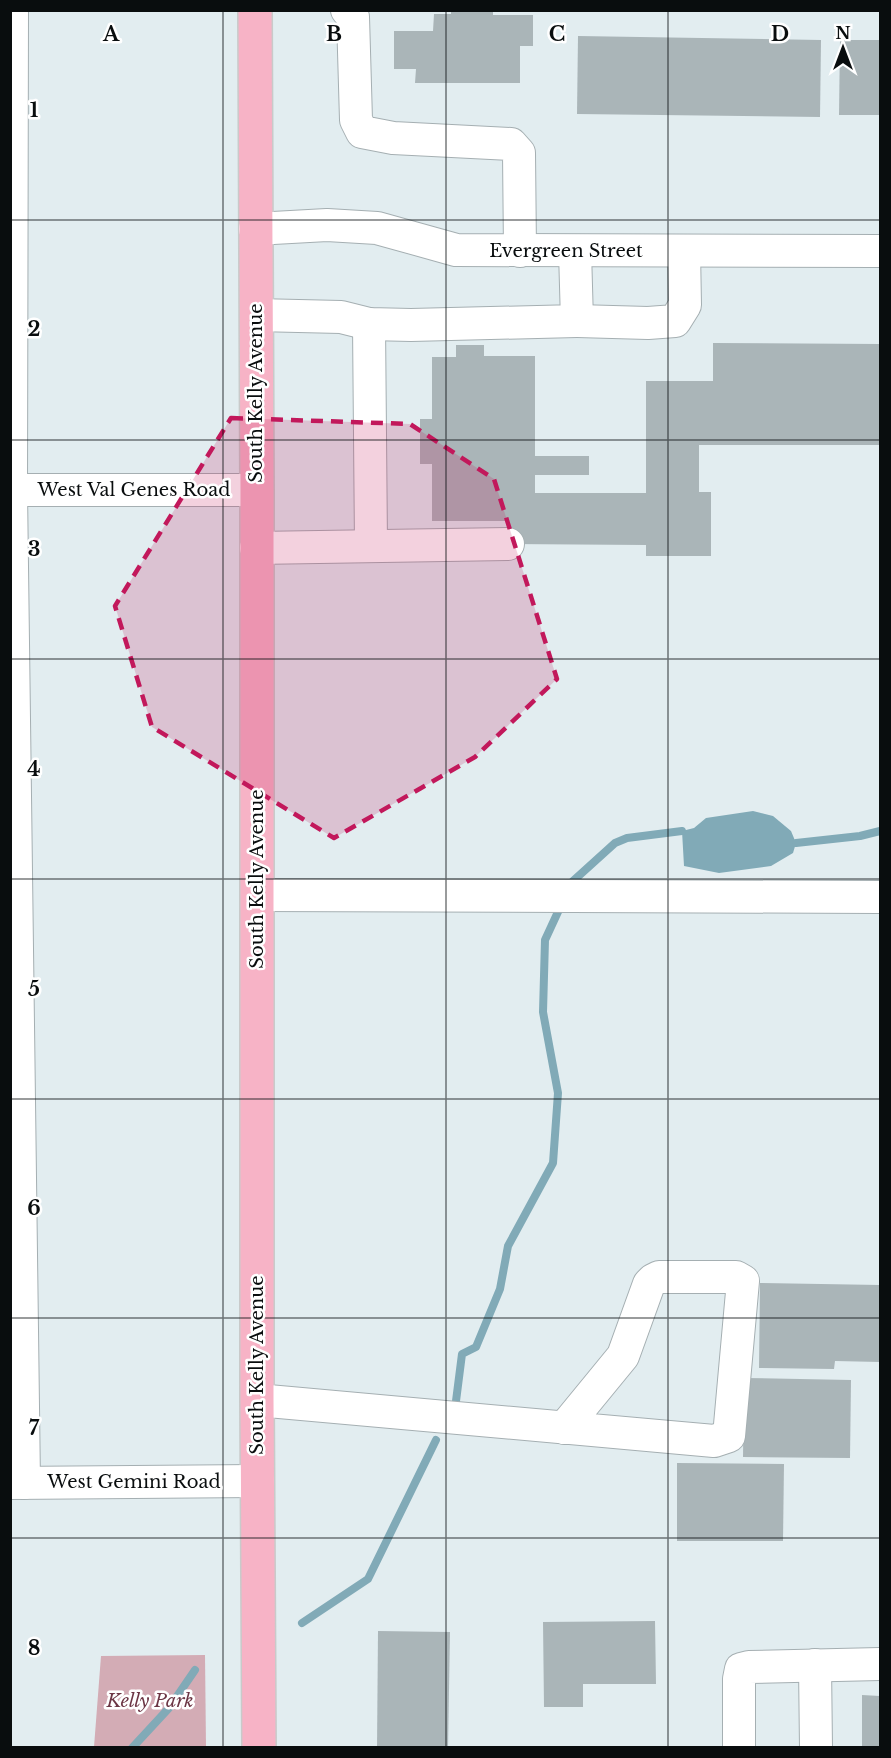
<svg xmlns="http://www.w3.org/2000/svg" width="891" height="1758" font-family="'Libre Baskerville',serif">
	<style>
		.green { fill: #d3acb5 }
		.water { fill: #81aab7 }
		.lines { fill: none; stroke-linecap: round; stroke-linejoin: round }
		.stream { stroke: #81aab7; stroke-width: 8 }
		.building { fill: #aab5b8 }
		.minor-casing { stroke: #a5afb2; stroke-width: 34 }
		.major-casing { stroke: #c9caca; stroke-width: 36 }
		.minor { stroke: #fff; stroke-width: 32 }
		.major { stroke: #f7b3c6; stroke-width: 33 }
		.marked { fill: #c2185b; fill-opacity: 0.2; stroke: #c2185b; stroke-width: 4.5; stroke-dasharray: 12 8; stroke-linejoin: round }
		.grid { fill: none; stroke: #090d0e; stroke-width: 1.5; stroke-opacity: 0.55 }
		.labels { text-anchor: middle; stroke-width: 5; stroke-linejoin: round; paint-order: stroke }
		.street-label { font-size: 18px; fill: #090d0e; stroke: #fff }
		.park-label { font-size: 18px; font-style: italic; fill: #6c3645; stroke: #fff }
		.grid-label { font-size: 20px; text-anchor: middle; font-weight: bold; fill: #090d0e; stroke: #fff; stroke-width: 5; stroke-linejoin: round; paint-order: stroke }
	</style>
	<rect width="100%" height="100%" fill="#e2edf0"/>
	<!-- green -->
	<polygon class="green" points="205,1655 206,1747 94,1747 101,1656"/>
	<!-- water -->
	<polygon class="water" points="753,811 773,816 791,831 796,843 793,853 771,866 719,873 684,866 682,831 694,828 706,818"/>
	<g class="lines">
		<!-- stream -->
		<g class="stream">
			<polyline points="796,843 860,836 880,831"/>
			<polyline points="569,890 573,881 615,843 627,838 682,831"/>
			<polyline points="456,1401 462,1354 476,1347 500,1289 508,1246 553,1163 558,1093 543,1012 545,940 563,901"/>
			<polyline points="302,1623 368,1579 436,1440"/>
			<polyline points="132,1748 169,1708 195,1670"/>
		</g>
	</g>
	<!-- building -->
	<g class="building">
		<polygon points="451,10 493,10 493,15 533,15 533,46 520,46 520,83 415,83 416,69 394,69 394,31 433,31 434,14 451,14"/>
		<polygon points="578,36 821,40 820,117 577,114"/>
		<polygon points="840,40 880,40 880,115 839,115"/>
		<polygon points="713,343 880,344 880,445 699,445 699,492 711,492 711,556 646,556 646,545 508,544 508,521 432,521 432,464 420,464 420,419 432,419 432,357 456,357 456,345 484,345 484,356 535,356 535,456 589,456 589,475 535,475 535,493 646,493 646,381 713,381"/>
		<polygon points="760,1283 880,1285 880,1362 835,1361 834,1369 759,1368"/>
		<polygon points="744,1378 851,1380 850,1458 743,1457"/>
		<polygon points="677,1463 784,1464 783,1541 677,1541"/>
		<polygon points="655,1621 656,1684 583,1684 583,1707 544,1707 543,1622"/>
		<polygon points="378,1631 450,1632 448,1748 377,1748"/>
		<polygon points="862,1695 880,1696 880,1748 862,1748"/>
	</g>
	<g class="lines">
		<!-- minor casing -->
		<g class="minor-casing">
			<g id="minor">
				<polyline points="12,10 11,490 24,1483"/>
				<polyline points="347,10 353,17 356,120 362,132 393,138 511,144 519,153 520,251"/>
				<polyline points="255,229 327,225 377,228 456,250 880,251"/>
				<polyline points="256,315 341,317 369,324 411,325 577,321 575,251"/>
				<polyline points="577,321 648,323 675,321 685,305 684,251"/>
				<polyline points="369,324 371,545"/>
				<polyline points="10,490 257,490"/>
				<polyline points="256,548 508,544"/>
				<polyline points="257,895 880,897"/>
				<polyline points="257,1400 714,1441 729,1436 743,1281 736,1277 659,1277 653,1280 649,1284 623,1356 564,1428"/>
				<polyline points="10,1483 258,1481"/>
				<polyline points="815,1665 816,1748"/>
				<polyline points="739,1748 739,1679 741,1669 749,1667 880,1664"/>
			</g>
		</g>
		<!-- major casing -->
		<g class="major-casing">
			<polyline id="major" points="255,10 257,490 257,1400 259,1748"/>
		</g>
		<!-- minor -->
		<use href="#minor" class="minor"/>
		<!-- major -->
		<use href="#major" class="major"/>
	</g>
	<!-- marked area -->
	<path class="marked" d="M231,418L410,424L494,479L557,679L475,757L334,838L152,727L115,606Z"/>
	<!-- grid -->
	<path class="grid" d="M223,10V1748M446,10V1748M668,10V1748M10,220H880M10,440H880M10,659H880M10,879H880M10,1099H880M10,1318H880M10,1538H880"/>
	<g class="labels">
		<!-- street labels -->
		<g class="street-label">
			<text x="566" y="257">Evergreen Street</text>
			<text transform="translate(256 393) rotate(-90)" y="6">South Kelly Avenue</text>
			<text x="134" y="496">West Val Genes Road</text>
			<text transform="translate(257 879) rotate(-90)" y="6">South Kelly Avenue</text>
			<text transform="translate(257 1365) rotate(-90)" y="6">South Kelly Avenue</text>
			<text x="134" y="1488">West Gemini Road</text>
		</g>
		<!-- park labels -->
		<g class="park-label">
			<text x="150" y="1707">Kelly Park</text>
		</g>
	</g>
	<g class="grid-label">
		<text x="111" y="41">A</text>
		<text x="334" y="41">B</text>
		<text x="557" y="41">C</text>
		<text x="780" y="41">D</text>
		<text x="34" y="117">1</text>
		<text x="34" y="336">2</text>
		<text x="34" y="556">3</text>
		<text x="34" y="776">4</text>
		<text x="34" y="996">5</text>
		<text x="34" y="1215">6</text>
		<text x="34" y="1435">7</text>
		<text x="34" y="1655">8</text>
	</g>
	<!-- border -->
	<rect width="891" height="1758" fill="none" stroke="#090d0e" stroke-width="24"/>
	<!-- north arrow -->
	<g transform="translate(843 48)" stroke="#ffffff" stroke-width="4.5" paint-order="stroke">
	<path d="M0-4.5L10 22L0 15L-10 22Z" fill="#090d0e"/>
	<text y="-9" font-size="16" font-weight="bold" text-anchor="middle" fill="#090d0e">N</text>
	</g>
</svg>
